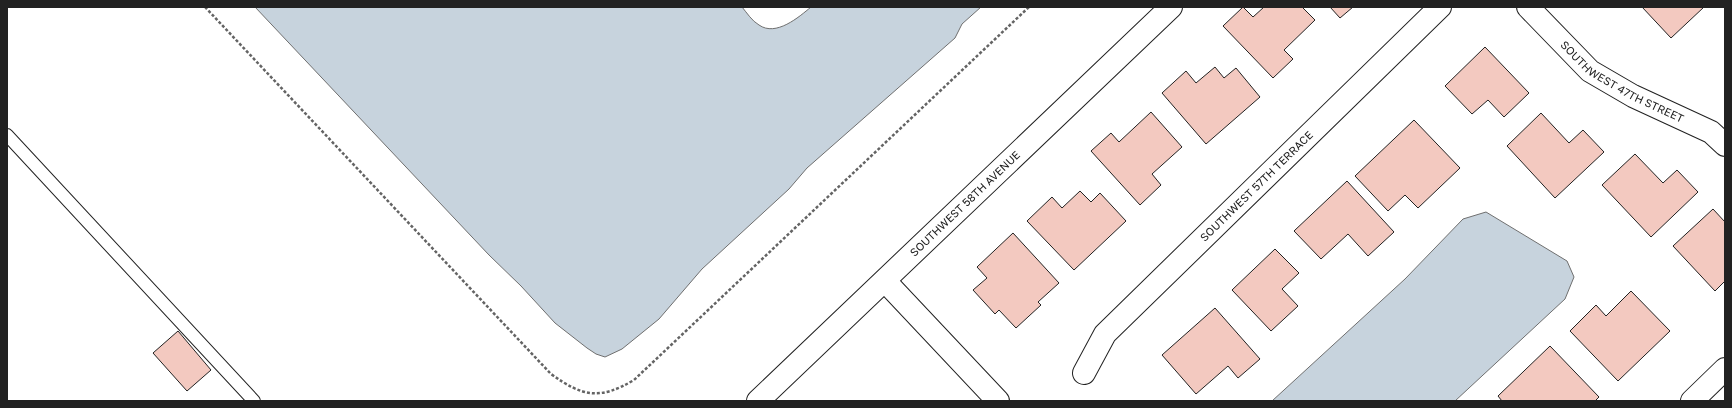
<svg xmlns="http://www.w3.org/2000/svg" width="1732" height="408" font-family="'Golos Text',sans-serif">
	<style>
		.water { fill: #c7d3dd; stroke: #6f6f6f }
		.building { fill: #f3c9c0; stroke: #222 }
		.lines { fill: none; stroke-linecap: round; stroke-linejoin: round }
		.service-casing { stroke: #222; stroke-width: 14 }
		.minor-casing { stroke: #222; stroke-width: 24 }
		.tertiary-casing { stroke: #222; stroke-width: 24 }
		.path { stroke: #646464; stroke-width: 2.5; stroke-dasharray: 3 2; stroke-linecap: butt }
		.service { stroke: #fff; stroke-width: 12 }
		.minor { stroke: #fff; stroke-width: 22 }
		.tertiary { stroke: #fff; stroke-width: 22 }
		.labels { text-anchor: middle; stroke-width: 3; stroke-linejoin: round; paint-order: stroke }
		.street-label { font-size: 11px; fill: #222; stroke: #fff }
	</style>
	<rect width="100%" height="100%" fill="#fff"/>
	<!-- water -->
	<g class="water">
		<path d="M255,7H742C747,13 752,21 759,25C776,37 799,17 811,7H981L962,24L955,38L807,168L789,189L702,269L659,319L622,349L605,357L596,354L587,348L555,323L521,286L489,255Z"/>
		<polygon points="1486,212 1567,261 1574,277 1565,299 1455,401 1272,401 1405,279 1463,219"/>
	</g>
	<!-- building -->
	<g class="building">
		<polygon points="1243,7 1253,17 1264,7 1302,7 1315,20 1284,50 1293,59 1273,78 1223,26"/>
		<polygon points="1330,7 1353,7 1340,18"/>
		<polygon points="1642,7 1704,7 1671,38"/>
		<polygon points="1485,47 1529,93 1504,117 1488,100 1472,114 1445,86"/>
		<polygon points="1215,67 1224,78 1236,68 1260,97 1206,144 1162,93 1186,71 1196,83"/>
		<polygon points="1151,112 1182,147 1152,174 1161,185 1140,205 1091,151 1111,133 1119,142"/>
		<polygon points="1541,113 1569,143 1583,130 1604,152 1555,198 1507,146"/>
		<polygon points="1414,120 1460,168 1418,208 1405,195 1388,211 1355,176"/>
		<polygon points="1635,154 1663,183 1677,170 1698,192 1651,237 1602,185"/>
		<polygon points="1347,181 1394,232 1368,256 1348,234 1321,259 1294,231"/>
		<polygon points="1080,191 1091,202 1100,193 1126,221 1074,270 1027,221 1052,197 1062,208"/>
		<polygon points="1713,209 1725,222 1725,281 1715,291 1673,246"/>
		<polygon points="1013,233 1059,283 1038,302 1041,305 1016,328 999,310 995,314 973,290 987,278 977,267"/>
		<polygon points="1275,249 1299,273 1282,289 1298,306 1271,331 1232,290"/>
		<polygon points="1631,291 1670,331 1618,381 1570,331 1596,305 1606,316"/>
		<polygon points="1215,308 1260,359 1238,378 1228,366 1196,394 1162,355"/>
		<polygon points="178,331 211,370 187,391 153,353"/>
		<polygon points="1550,346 1599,397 1595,401 1502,401 1498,396"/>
	</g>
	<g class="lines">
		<!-- service casing -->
		<g class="service-casing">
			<polyline id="service" points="7,135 254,401"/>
		</g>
		<!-- minor casing -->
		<g class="minor-casing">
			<g id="minor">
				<path id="s1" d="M1528,7L1590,71L1633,96L1711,132L1725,145"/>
				<polyline points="885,281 998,401"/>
				<path id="s2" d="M1084,373L1105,334L1440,7"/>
				<polyline points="1692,401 1725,369"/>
			</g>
		</g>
		<!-- tertiary casing -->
		<g class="tertiary-casing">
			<g id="tertiary">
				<path id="s3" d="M758,401L1171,7"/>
			</g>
		</g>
		<!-- path -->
		<path class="path" d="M205,7L551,374C583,397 600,400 634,380L1029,7"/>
		<!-- service -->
		<use href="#service" class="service"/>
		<!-- minor -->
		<use href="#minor" class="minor"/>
		<!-- tertiary -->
		<use href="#tertiary" class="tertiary"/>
	</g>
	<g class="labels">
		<!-- street labels -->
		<g class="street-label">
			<text dy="4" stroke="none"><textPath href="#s1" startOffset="122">SOUTHWEST 47TH STREET</textPath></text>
			<text dy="4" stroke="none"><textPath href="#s2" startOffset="256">SOUTHWEST 57TH TERRACE</textPath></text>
			<text dy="4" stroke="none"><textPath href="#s3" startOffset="286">SOUTHWEST 58TH AVENUE</textPath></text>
		</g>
	</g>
	<!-- border -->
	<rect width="1732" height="408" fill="none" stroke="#222222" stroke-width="16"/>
</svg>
